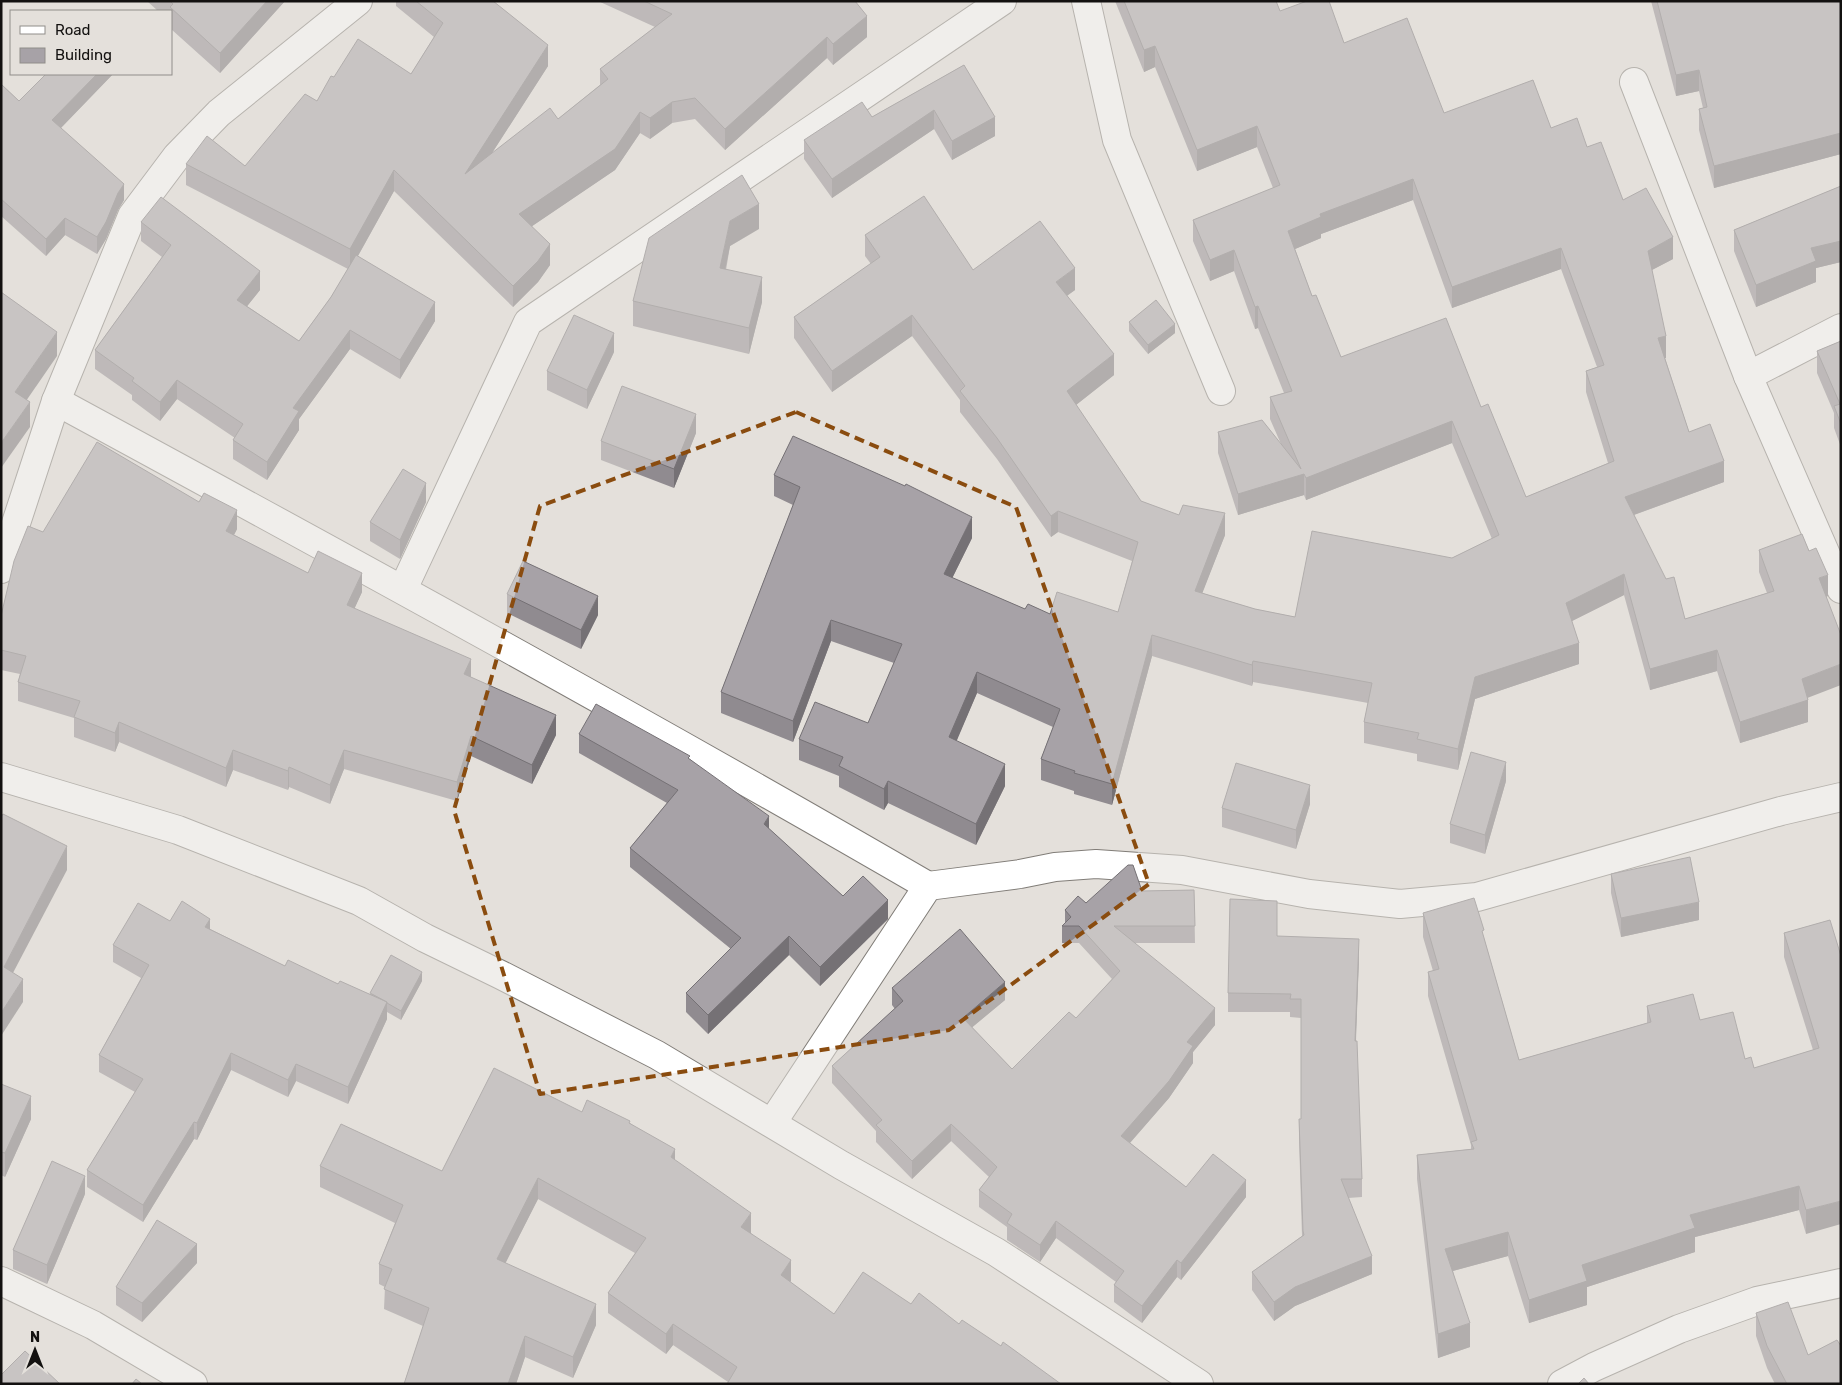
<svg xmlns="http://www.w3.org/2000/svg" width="1842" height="1385" font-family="Rubik,sans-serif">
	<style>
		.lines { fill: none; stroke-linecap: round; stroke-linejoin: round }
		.minor-casing { stroke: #817d78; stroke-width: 30 }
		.minor { stroke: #fff; stroke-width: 28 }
		.wall { fill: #908b90; fill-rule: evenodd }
		.shaded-wall { fill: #757175 }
		.building { fill: #a7a2a7; stroke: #757175; fill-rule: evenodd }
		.marked { fill: none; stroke: #8a4c0f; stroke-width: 4; stroke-dasharray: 10 6; stroke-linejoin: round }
	</style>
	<rect width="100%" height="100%" fill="#e4e0db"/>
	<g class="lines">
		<!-- minor casing -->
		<g class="minor-casing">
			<g id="minor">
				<polyline points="1086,1 1117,140 1221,391"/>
				<polyline points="1634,82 1748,376 1841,589"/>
				<polyline points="1748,376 1841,328"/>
				<path d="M56,401C349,560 640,719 928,886"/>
				<polyline points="1,569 56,401 132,216 177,156 219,113 358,1"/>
				<polyline points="403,589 528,322 1002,1"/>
				<polyline points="1,777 178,830 359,901 425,938 501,975 657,1055 841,1165 996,1252 1199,1384"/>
				<polyline points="772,1123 928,886 1020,874 1055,867 1096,864 1182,870 1309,894 1400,904 1477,897 1781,811 1841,797"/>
				<polyline points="1,1281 93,1325 193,1384"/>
				<polyline points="1562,1384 1594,1367 1679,1329 1757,1301 1841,1283"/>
			</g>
		</g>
		<!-- minor -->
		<use href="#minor" class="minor"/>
	</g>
	<!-- wall -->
	<g class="wall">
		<polygon points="147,1 285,1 220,73 171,29 171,11 158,11"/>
		<polygon points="396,1 493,1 548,66 492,153 558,119 600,85 600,69 655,27 598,1 855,1 867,37 833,65 827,58 725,150 695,119 672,123 650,139 640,133 615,170 532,226 550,265 538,282 513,307 394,191 358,256 435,321 400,379 350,349 299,419 299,430 267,480 233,459 233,440 235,438 177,399 160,421 132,400 132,395 95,369 95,350 162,257 141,241 141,222 260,290 247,306 299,341 331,297 348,269 186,185 186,164 245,166 317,101 334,77 411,74 434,37 396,6"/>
		<path d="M1115,1H1276L1280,11L1344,43L1444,113L1551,128L1587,147L1623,200L1673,259L1652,270L1666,358H1665L1689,432L1724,482L1634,515L1685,619L1767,593L1759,572V550L1828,596L1826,597L1808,698V722L1740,743L1717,671L1650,690L1624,595L1572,621L1579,664L1475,699L1458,770L1417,761V754L1364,743V722L1368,703L1253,682L1252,686L1152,656L1112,805L1074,794V791L1041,780V759L1053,727L977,693L956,741L1005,786L976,845L888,803L884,810L839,787V776L799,760V739L868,723L894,663L831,641L793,742L721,713V692L793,505L774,496V475L972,538L952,578L1025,609L1050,614L1118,612L1132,561L1058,532L1051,537L997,459L960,412V400L912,336L832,392L794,338V317L871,264L865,256V235L973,270L1075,290L1067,296L1114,375L1076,405L1141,501L1225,535L1202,593L1255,609L1295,617L1452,558L1492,539L1452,443L1306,500L1304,495L1238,515L1218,453V432L1281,444L1270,419V397L1284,393L1258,328L1255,329L1234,271L1210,281L1193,241V220L1273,188L1257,147L1197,171L1155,67L1144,72ZM1413,200L1452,308L1561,269L1597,367L1586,371V392L1608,463L1526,497L1481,407L1341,357L1312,296L1295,249L1321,238V234Z"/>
		<polygon points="1651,1 1841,1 1841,154 1714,188 1699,130 1699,109 1703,108 1699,91 1676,96"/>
		<polygon points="964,65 995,136 952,160 934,129 832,198 804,159 804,140 872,117"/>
		<polygon points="113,74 61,128 124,200 118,210 106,239 97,254 65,235 46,256 1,216 1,84 19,101"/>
		<polygon points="1841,186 1841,262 1816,268 1816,282 1756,307 1734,251 1734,230"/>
		<polygon points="759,229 730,246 726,270 762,302 749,354 633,326 633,301"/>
		<polygon points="1129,322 1175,333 1148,354 1129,331"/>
		<polygon points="1841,341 1841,447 1834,428 1834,413 1817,373 1817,351"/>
		<polygon points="614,352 587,409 547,390 547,371"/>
		<polygon points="696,433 674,488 601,460 601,441"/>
		<polygon points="426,502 400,559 370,541 370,522"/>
		<polygon points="237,529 234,535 308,573 362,592 354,609 471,677 556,735 532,784 471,756 457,801 344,769 330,804 289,787 288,790 233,770 226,787 119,742 115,752 74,737 74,718 18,701 18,682 20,674 1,670 1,616 43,532"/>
		<polygon points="507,594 598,615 581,649 507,613"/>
		<polygon points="579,734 690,759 769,829 843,896 888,919 820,986 789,955 708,1034 686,1012 686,993 731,949 630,867 630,848 667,803 579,753"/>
		<polygon points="1506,781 1485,854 1450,843 1450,824"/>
		<polygon points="1310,804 1296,849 1222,827 1222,808"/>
		<polygon points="1611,874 1699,920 1621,937 1611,893"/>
		<polygon points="1194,890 1195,943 1135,943 1215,1025 1193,1052 1193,1063 1169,1098 1130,1143 1186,1187 1246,1197 1181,1280 1177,1277 1142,1323 1114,1302 1114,1285 1116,1282 1056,1238 1040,1262 1007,1240 1007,1227 979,1207 979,1190 989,1177 951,1141 912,1179 876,1142 876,1131 832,1083 832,1066 895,1009 892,1005 892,988 1005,1000 972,1027 1012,1069 1076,1018 1112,979 1079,943 1062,943 1062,926 1065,923 1065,910 1086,903 1142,891"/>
		<polygon points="1277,901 1277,936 1359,957 1356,1041 1362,1179 1362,1197 1348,1198 1372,1274 1295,1306 1274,1321 1252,1290 1252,1272 1302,1236 1299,1138 1299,1119 1301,1119 1301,1018 1290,1017 1290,1012 1228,1012 1228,993"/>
		<polygon points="1423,913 1484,938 1519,1060 1647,1023 1647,1006 1700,1020 1745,1059 1754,1068 1813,1050 1784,957 1784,933 1830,920 1806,1234 1799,1210 1695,1237 1695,1252 1587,1287 1587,1305 1529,1323 1508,1256 1453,1271 1470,1347 1438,1358 1417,1179 1417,1155 1471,1149 1471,1145 1428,996 1428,972 1433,971 1423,937"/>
		<polygon points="170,921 210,929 285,966 370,994 422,981 401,1020 387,1012 387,1019 348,1104 296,1081 288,1097 231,1070 197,1140 194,1139 143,1222 87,1187 87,1170 135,1092 99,1072 99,1055 141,978 113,962 113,945"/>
		<polygon points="1,1084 31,1119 5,1177 1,1175"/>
		<polygon points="582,1112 630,1123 675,1160 751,1233 790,1282 834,1314 911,1304 959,1324 1061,1384 728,1382 673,1345 666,1354 608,1313 608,1293 635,1253 538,1199 505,1263 596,1325 573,1378 525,1357 516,1384 404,1384 423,1326 384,1309 385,1287 379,1284 379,1264 395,1223 320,1187 320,1166 442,1171"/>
		<polygon points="85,1194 47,1284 13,1269 13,1250"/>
		<polygon points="197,1263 142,1322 116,1305 116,1287"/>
		<polygon points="1756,1313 1808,1355 1841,1384 1775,1384 1767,1368 1756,1336"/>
	</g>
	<!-- shaded-wall -->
	<g class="shaded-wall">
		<polygon points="267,1 285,1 220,73 220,53"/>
		<polygon points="867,16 867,37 833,65 833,44"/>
		<polygon points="827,37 827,58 725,150 725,129"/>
		<polygon points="548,45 548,66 465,195 465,174"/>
		<polygon points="1155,46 1155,67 1144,72 1144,50"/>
		<polygon points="1699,70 1699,91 1676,96 1676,75"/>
		<polygon points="97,74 113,74 52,137 52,120"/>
		<polygon points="672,102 672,123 650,139 650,118"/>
		<polygon points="934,110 934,129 832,198 832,179"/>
		<polygon points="640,112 640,133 615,170 519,235 519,214"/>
		<polygon points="995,117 995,136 952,160 952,141"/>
		<polygon points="1257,126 1257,147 1197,171 1197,150"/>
		<polygon points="1841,133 1841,154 1714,188 1714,166"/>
		<polygon points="394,170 394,191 350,270 350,249"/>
		<polygon points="1413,179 1413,200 1321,234 1321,238 1288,252 1288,231 1320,214"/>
		<polygon points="124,184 124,200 118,210 106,239 97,254 97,237 118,193"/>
		<polygon points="759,204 759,229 730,246 720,294 720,268 730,221"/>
		<polygon points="65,218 65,235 46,256 46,239"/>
		<polygon points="1673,237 1673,259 1648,272 1648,251"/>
		<polygon points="1841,241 1841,262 1816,268 1816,282 1756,307 1756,285 1811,248"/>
		<polygon points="550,244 550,265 538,282 513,307 513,286"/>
		<polygon points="1561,248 1561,269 1452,308 1452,287"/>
		<polygon points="1234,250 1234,271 1210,281 1210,260"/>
		<polygon points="1075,268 1075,290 1056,303 1056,282"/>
		<polygon points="260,271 260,290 237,319 237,300"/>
		<polygon points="762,277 762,302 749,354 749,328"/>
		<polygon points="435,302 435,321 400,379 400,360"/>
		<polygon points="1258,306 1258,328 1255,329 1255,307"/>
		<polygon points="912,315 912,336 832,392 832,371"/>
		<polygon points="1175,324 1175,333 1148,354 1148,345"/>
		<polygon points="350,330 350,349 299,419 299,430 267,480 267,462 293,408"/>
		<polygon points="57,332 57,356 15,417 15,392"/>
		<polygon points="614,333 614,352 587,409 587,390"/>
		<polygon points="1666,336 1666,358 1658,359 1658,338"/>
		<polygon points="1114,354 1114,375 1067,412 1067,391"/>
		<polygon points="177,380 177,399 160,421 160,402"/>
		<polygon points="30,402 30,427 1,468 1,443"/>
		<polygon points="696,414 696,433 674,488 674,469"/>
		<polygon points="1452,421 1452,443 1306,500 1306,478"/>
		<polygon points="1724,461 1724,482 1625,518 1625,497"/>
		<polygon points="1304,474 1304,495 1238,515 1238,494"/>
		<polygon points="426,483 426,502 400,559 400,540"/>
		<polygon points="237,510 237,529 226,550 226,531"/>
		<polygon points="1058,511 1058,532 1051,537 1051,516"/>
		<polygon points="1225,513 1225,535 1195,612 1195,591"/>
		<polygon points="972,517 972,538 944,595 944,574"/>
		<polygon points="362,573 362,592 347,625 347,605"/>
		<polygon points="1624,574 1624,595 1566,624 1566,603"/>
		<polygon points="1828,575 1828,596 1819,599 1819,578"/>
		<polygon points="598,596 598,615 581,649 581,630"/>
		<polygon points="831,620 831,641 793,742 793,721"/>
		<polygon points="1152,635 1152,656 1112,805 1112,784"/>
		<polygon points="1579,643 1579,664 1475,699 1458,770 1458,749 1475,677"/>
		<polygon points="1717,650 1717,671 1650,690 1650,669"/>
		<polygon points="471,659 471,678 464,674"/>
		<polygon points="1253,661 1253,682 1252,686 1252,665"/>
		<polygon points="1841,664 1841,685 1802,700 1802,679"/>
		<polygon points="977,672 977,693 949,759 949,737"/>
		<polygon points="1808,700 1808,722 1740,743 1740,722"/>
		<polygon points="556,715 556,735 532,784 532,765"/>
		<polygon points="119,722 119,742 115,752 115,733"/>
		<polygon points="471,736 471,756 457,801 457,782"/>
		<polygon points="233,750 233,770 226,787 226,768"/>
		<polygon points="344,750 344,769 330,804 330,785"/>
		<polygon points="1506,762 1506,781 1485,854 1485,835"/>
		<polygon points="1005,764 1005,786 976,845 976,824"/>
		<polygon points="289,767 289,787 288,790 288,771"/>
		<polygon points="888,781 888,803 884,810 884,789"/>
		<polygon points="1310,785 1310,804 1296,849 1296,830"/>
		<polygon points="769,816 769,835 764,824"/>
		<polygon points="67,846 67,870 4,990 4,967"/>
		<polygon points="888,900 888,919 820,986 820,967"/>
		<polygon points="1699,902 1699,920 1621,937 1621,918"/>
		<polygon points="210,919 210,936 205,927"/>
		<polygon points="789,936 789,955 708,1034 708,1015"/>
		<polygon points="1359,939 1359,957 1355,1060 1355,1041"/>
		<polygon points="422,972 422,981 401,1020 401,1011"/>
		<polygon points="23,979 23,1002 1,1036 1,1013"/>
		<polygon points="1005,982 1005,1000 963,1035 963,1018"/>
		<polygon points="387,1002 387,1019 348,1104 348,1087"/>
		<polygon points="1215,1008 1215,1025 1193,1052 1193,1063 1169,1098 1121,1153 1121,1136 1187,1042"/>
		<polygon points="231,1053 231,1070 197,1140 197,1123"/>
		<polygon points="296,1064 296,1081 288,1097 288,1080"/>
		<polygon points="31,1096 31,1119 5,1177 5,1153"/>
		<polygon points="194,1122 194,1139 143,1222 143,1205"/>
		<polygon points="951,1124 951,1141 912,1179 912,1161"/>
		<polygon points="675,1149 675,1169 671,1157"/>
		<polygon points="85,1176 85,1194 47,1284 47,1265"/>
		<polygon points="538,1178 538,1199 497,1280 497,1259"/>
		<polygon points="1246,1180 1246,1197 1181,1280 1181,1263"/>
		<polygon points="1799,1186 1799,1210 1695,1237 1695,1252 1587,1287 1587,1305 1529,1323 1529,1300 1582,1265 1690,1215"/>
		<polygon points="1841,1201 1841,1224 1806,1234 1806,1210"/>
		<polygon points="751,1213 751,1233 741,1248 741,1227"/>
		<polygon points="1056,1221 1056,1238 1040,1262 1040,1245"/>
		<polygon points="1508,1232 1508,1256 1445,1273 1445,1249"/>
		<polygon points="197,1244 197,1263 142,1322 142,1303"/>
		<polygon points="1372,1256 1372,1274 1295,1306 1274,1321 1274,1302 1295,1287"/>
		<polygon points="791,1260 791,1281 781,1295 781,1275"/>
		<polygon points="1177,1260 1177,1277 1142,1323 1142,1306"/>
		<polygon points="596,1304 596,1325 573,1378 573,1357"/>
		<polygon points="1470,1323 1470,1347 1438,1358 1438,1334"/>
		<polygon points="673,1324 673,1345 666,1354 666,1334"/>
		<polygon points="525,1336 525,1357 516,1384 508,1384"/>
	</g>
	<!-- building -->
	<g class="building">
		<polygon points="170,1 267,1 220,53 170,7 173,4"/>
		<polygon points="416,1 493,1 548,45 465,174 550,108 558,119 608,79 600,69 672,14 644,1 855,1 867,16 833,44 827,37 725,129 695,98 672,102 650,118 640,112 615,149 519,214 550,244 538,261 513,286 394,170 350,249 186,164 207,136 245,166 305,94 317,101 331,76 334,77 358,39 411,74 443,23"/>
		<path d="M1124,1H1276L1280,11L1307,1H1329L1344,43L1407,18L1444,113L1533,80L1551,128L1577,118L1587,147L1601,142L1623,200L1646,188L1673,237L1648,251L1666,336L1658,338L1689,432L1710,424L1724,461L1625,497L1666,579L1674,577L1685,619L1774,591L1759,550L1802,534L1809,551L1816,548L1828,575L1819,578L1841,635V664L1802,679L1808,700L1740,722L1717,650L1650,669L1624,574L1566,603L1579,643L1475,677L1458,749L1417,739L1419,733L1364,722L1372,683L1253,661L1252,665L1152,635L1112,784L1074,773L1075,771L1041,759L1060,709L977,672L949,737L1005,764L976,824L888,781L884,789L839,766L843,757L799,739L815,702L868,723L902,644L831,620L793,721L721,692L800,487L774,475L793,436L905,486L906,484L972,517L944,574L1025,609L1028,604L1050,614L1057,592L1118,612L1138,542L1058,511L1051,516L997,438L960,391L965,386L912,315L832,371L794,317L880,257L865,235L924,196L973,270L1040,221L1075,268L1056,282L1114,354L1067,391L1141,501L1179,515L1183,505L1225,513L1195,591L1255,609L1295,617L1312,531L1452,558L1499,535L1452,421L1306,478L1304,474L1238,494L1218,432L1262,420L1301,469L1270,397L1292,391L1258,306L1255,307L1234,250L1210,260L1193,220L1280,185L1257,126L1197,150L1155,46L1144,50ZM1413,179L1452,287L1561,248L1604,365L1586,371L1614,461L1526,497L1488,404L1481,407L1446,318L1341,357L1316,295L1312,296L1288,231L1321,217L1320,214Z"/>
		<polygon points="1657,1 1841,1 1841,133 1714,166 1699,109 1707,107 1699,70 1676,75"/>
		<polygon points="964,65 995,117 952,141 934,110 832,179 804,140 862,102 872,117"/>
		<polygon points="46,74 97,74 52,120 124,184 118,193 106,222 97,237 65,218 46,239 1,199 1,84 19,101"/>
		<polygon points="742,175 759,204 730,221 720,268 762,277 749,328 633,301 649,238"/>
		<polygon points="1841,186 1841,241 1811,248 1816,261 1756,285 1734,230"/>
		<polygon points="161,197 260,271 237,300 299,341 331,297 356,255 435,302 400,360 350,330 293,408 299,411 267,462 233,440 243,424 177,380 160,402 132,381 134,378 95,350 171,245 141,222"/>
		<polygon points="1,292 57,332 15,392 30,402 1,443"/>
		<polygon points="1156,300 1175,324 1148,345 1129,322"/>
		<polygon points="574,315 614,333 587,390 547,371"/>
		<polygon points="1841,341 1841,424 1834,406 1840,404 1817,351"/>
		<polygon points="622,386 696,414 674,469 601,441"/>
		<polygon points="97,442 199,502 204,493 237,510 226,531 308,573 318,551 362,573 347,605 471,659 464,674 556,715 532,765 471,736 457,782 344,750 330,785 289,767 288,771 233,750 226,768 119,722 115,733 74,717 80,701 18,682 26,656 1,650 1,616 14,561 28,526 43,532"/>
		<polygon points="403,469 426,483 400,540 370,522"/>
		<polygon points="523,561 598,596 581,630 507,594"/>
		<polygon points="596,704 690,756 688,758 769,816 764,824 843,896 863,876 888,900 820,967 789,936 708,1015 686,993 741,938 630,848 678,790 579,734"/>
		<polygon points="1471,752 1506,762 1485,835 1450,824"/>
		<polygon points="1236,763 1310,785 1296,830 1222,808"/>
		<polygon points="3,814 67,846 4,967 23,979 1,1013 1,817"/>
		<polygon points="1690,857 1699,902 1621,918 1611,874"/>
		<polygon points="1128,865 1133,865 1142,891 1194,890 1195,926 1114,926 1215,1008 1187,1042 1193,1046 1169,1081 1121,1136 1186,1187 1213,1154 1246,1180 1181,1263 1177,1260 1142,1306 1114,1285 1124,1271 1056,1221 1040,1245 1007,1223 1012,1214 979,1190 997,1167 951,1124 912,1161 876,1125 882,1120 832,1066 903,1001 892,988 960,929 1005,982 963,1018 1012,1069 1069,1012 1076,1018 1120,971 1079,926 1062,926 1071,917 1065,910 1078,896 1086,903"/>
		<polygon points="1474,898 1484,930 1482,931 1519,1060 1651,1022 1647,1006 1693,994 1700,1020 1733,1012 1745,1059 1751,1057 1754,1068 1819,1048 1784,933 1830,920 1841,956 1841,1201 1806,1210 1799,1186 1690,1215 1695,1228 1582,1265 1587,1281 1529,1300 1508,1232 1445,1249 1470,1323 1438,1334 1417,1155 1474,1149 1471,1142 1477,1140 1428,972 1439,969 1423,913"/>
		<polygon points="1230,899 1277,901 1277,936 1359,939 1355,1041 1357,1041 1362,1179 1341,1179 1372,1256 1295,1287 1274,1302 1252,1272 1304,1235 1303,1231 1299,1119 1301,1119 1301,999 1290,999 1291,994 1228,993"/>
		<polygon points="182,901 210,919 205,927 285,966 288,960 338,984 340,981 387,1002 348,1087 296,1064 288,1080 231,1053 197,1123 194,1122 143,1205 87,1170 143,1079 99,1055 149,965 113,945 138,903 170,921"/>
		<polygon points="391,955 422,972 401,1011 387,1003 387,1002 370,993"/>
		<polygon points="494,1068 582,1112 587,1100 630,1121 629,1123 675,1149 671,1157 751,1213 741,1227 791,1260 781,1275 834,1314 863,1272 911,1304 919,1293 959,1324 962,1320 1001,1346 1003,1342 1061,1384 727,1384 737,1367 673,1324 666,1334 608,1293 646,1238 538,1178 497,1259 596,1304 573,1357 525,1336 508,1384 404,1384 429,1308 384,1289 392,1269 379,1264 403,1205 320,1166 341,1124 442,1171"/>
		<polygon points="1,1084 31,1096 5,1153 1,1152"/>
		<polygon points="52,1161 85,1176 47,1265 13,1250"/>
		<polygon points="157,1220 197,1244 142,1303 116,1287"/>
		<polygon points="1788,1302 1808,1355 1837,1340 1841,1346 1841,1384 1787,1384 1767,1346 1756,1313"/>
		<polygon points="25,1351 60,1384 1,1384 1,1375"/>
		<polygon points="1584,1378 1589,1384 1578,1384"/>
		<polygon points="136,1379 142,1384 132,1384"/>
	</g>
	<!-- marked area -->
	<path d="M0 0H1842V1385H0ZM796,412L1016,507L1149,884L949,1030L540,1094L454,810L540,506Z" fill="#e4e0db" fill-opacity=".55" fill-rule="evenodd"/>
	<path class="marked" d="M796,412L1016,507L1149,884L949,1030L540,1094L454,810L540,506Z"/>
	<!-- border -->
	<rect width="1842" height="1385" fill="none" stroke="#131110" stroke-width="5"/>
	<!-- legend -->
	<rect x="10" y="10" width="162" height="65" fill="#e4e0db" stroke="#908d8a"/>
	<rect x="20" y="26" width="25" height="8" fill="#ffffff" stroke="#908d8a"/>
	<text x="55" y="35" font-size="15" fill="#131110">Road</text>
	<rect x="20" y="48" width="25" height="15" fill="#a7a2a7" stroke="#908d8a"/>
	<text x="55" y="60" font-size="15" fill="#131110">Building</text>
	<!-- north arrow -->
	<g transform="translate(35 1350)" stroke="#e4e0db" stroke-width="4" paint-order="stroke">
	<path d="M0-4L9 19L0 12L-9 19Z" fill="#131110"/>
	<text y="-8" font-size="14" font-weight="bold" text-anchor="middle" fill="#131110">N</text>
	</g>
</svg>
